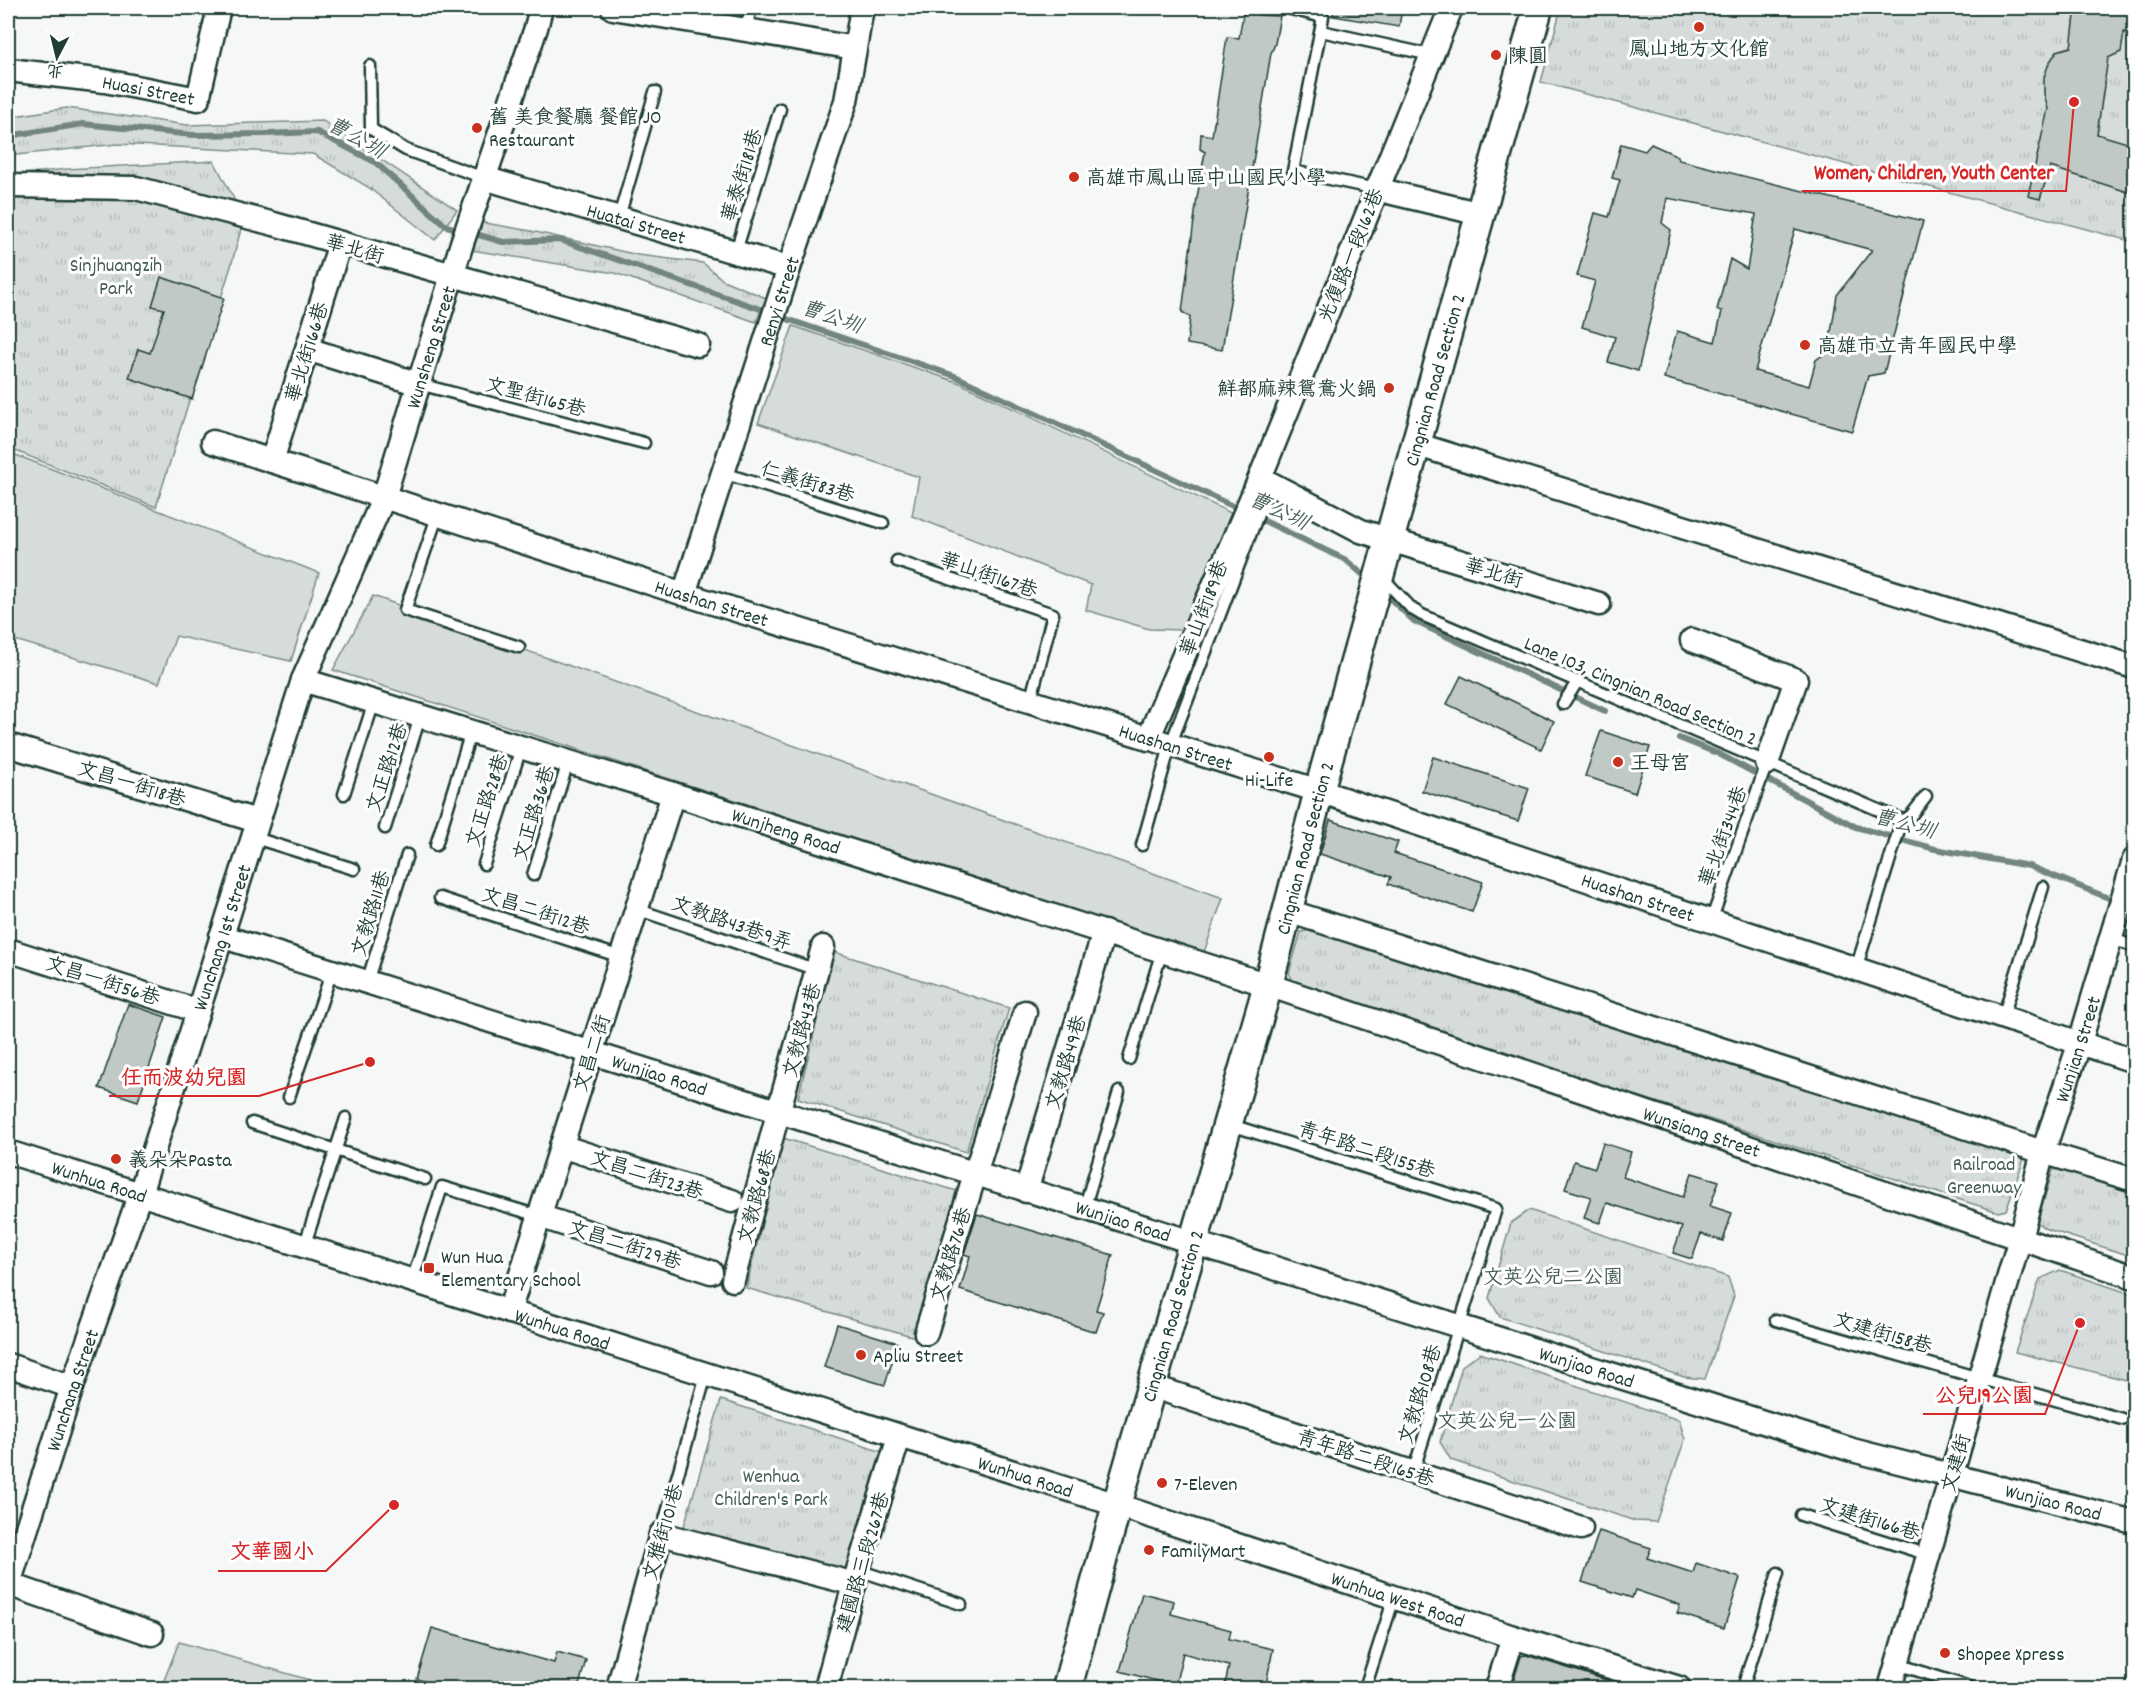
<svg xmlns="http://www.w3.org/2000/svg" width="2142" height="1696" font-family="Dekko,'LXGW WenKai TC',sans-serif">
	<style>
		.green { fill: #d6dcdb; stroke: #7a8c88; stroke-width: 1.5 }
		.park { fill: url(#park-tufts); stroke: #7a8c88; stroke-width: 1.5 }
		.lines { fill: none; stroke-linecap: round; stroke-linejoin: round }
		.stream { stroke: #72857f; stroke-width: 6 }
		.building { fill: #c0c9c6; stroke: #1f3d34; stroke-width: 1.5; fill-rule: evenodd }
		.service-casing { stroke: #1f3d34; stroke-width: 15 }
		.minor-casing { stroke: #1f3d34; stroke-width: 27 }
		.tertiary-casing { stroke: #1f3d34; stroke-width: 33 }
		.service { stroke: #fff; stroke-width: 10 }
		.minor { stroke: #fff; stroke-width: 22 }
		.tertiary { stroke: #fff; stroke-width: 28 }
		.poi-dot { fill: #c8321e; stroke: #fff; stroke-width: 2 }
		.labels { text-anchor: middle; stroke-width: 6; stroke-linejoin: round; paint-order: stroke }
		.poi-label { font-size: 20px; fill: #1f3d34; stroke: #fff; text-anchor: start }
		.street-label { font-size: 20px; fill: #1f3d34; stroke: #fff }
		.park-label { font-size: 20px; fill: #445d55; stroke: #fff }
		.water-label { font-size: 21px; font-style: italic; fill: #49615a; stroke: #fff }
		.leader { fill: none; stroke: #d62828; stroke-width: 2 }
		.callout-dot { fill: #d62828; stroke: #fff; stroke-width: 2 }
		.callout-label { font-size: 21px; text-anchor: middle; font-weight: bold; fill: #d62828; stroke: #fff; stroke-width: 6; stroke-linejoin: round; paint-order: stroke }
	</style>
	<defs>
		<pattern id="park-tufts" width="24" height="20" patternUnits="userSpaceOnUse" patternTransform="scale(1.5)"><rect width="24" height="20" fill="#d6dcdb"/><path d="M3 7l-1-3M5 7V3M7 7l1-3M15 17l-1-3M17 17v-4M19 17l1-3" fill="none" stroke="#b7bebd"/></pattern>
	</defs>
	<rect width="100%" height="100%" fill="#f6f7f7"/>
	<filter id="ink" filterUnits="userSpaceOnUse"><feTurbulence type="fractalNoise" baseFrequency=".0167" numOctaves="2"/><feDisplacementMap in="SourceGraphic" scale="12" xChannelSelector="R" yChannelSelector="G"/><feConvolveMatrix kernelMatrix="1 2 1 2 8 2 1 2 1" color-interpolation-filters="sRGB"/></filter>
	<g filter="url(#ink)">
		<!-- green -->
		<g class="green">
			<polygon points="793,326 960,383 1233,514 1183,630 1149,629 1086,610 1091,585 912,516 919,477 758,423"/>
			<polygon points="8,452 319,573 291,661 176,636 159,683 8,638"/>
			<polygon points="373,596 1223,898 1204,952 333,670"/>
			<polygon points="179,1642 337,1688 161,1688"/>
		</g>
		<!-- park -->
		<g class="park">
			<polygon points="1561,8 2134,8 2134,242 1541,82"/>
			<polygon points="67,108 187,125 323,121 457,210 435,240 368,187 313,154 117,144 8,156 8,117"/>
			<polygon points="214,161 244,218 231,266 156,507 8,448 8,176 67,169"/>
			<polygon points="479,222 531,231 638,255 703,263 723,280 766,298 756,322 615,273 471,250"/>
			<polygon points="1315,929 2016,1152 2024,1159 2006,1210 1998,1212 1296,986 1289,973 1301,932"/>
			<polygon points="834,952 1009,1008 966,1152 798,1098"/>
			<polygon points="783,1138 960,1192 915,1337 746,1288"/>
			<polygon points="2062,1167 2134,1189 2134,1257 2044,1228 2037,1222 2053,1170"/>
			<polygon points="1529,1210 1728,1277 1734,1296 1705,1379 1684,1377 1500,1317 1489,1298 1511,1223"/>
			<polygon points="2060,1270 2134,1295 2134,1382 2015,1352 2040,1279"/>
			<polygon points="1480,1353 1679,1420 1685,1439 1656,1522 1635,1521 1451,1460 1440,1442 1462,1366"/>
			<polygon points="721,1400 889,1454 853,1576 682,1533"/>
		</g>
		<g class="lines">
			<!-- stream -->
			<g class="stream">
				<polyline points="8,136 83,124 193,135 264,134 317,132 375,162 446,226 462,230"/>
				<polyline points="472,233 503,242 560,240 769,312"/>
				<polyline points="778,316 955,376 1241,510"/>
				<polyline points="1256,517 1346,560 1369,580"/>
				<polyline points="1384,593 1414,621 1605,711"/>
				<polyline points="1679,738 1719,754 1856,827 1935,849 2029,866 2116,901"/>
			</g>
		</g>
		<!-- building -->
		<g class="building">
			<polygon points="1244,8 1261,8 1260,15 1280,16 1275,44 1271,53 1222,350 1187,344 1190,317 1182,312 1197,198 1205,152 1200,149 1201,134 1212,136 1227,37 1239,38"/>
			<polygon points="1334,8 1402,8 1399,27 1333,16"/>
			<polygon points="2076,8 2134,8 2134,33 2124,32 2121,52 2108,58 2097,134 2134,145 2134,194 2050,167 2040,199 2028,196 2048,109 2044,94 2044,77 2049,63 2057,51 2071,47"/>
			<path d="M1621,144L1645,151L1651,144L1678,156L1679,160L1923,221L1884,373L1868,376L1852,431L1664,378L1677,331L1715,342L1722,311L1717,310L1730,259L1747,269L1756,214L1667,198L1662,223L1671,230L1638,371L1608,362L1615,337L1582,327L1595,281L1577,276L1595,213L1609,217L1620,180L1612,178ZM1795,229L1872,250L1837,295L1828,351L1816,360L1809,386L1755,371Z"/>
			<polygon points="161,277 224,298 192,399 129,378 138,349 150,353 164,309 152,306"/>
			<polygon points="1461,676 1554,721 1541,749 1447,704"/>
			<polygon points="1601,731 1650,747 1635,793 1585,776"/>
			<polygon points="1433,757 1529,788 1518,821 1422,791"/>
			<polygon points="1330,820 1398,842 1394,853 1483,882 1472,912 1388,884 1391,877 1320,854"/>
			<polygon points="128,1004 166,1017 138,1101 99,1088"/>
			<polygon points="1603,1143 1631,1152 1623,1177 1683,1197 1692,1173 1719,1181 1710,1206 1732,1213 1723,1241 1701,1234 1692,1259 1673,1253 1682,1227 1607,1203 1600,1223 1584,1218 1591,1197 1565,1189 1574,1161 1595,1168"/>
			<polygon points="977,1214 1113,1255 1096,1310 1103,1312 1096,1332 960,1290 970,1256 964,1254"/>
			<polygon points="837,1324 898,1343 885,1385 824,1367"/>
			<polygon points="1599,1531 1651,1548 1647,1558 1693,1573 1696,1563 1740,1578 1724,1628 1677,1613 1680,1605 1635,1590 1632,1598 1582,1582"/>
			<polygon points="1142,1593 1174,1601 1171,1614 1231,1630 1229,1639 1273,1649 1265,1689 1224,1689 1229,1666 1183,1653 1175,1686 1120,1671"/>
			<polygon points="432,1628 554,1663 557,1652 586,1660 578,1689 451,1689 417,1679"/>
			<polygon points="1526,1655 1635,1689 1511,1689 1521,1656"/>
		</g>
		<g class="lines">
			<!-- service casing -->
			<g class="service-casing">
				<g id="service">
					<polyline points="1291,9 1323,17 1293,171 1376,189"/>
					<polyline points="747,30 750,8"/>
					<polyline points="1321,31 1431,55"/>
					<polyline points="370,66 371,129 406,150 484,178"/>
					<polyline points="619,217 655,92"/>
					<polyline points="736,251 780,109"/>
					<polyline points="419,384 644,443"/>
					<polyline points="723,473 883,523"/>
					<polyline points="438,514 405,610 519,647"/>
					<polyline points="897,561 1053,614 1030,702"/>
					<polyline points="1381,576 1412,609 1422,615 1902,820"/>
					<polyline points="1563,704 1577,682"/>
					<polyline points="344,794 374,702"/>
					<polyline points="1902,820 1909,818 1926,796"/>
					<polyline points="385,828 420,717"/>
					<polyline points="252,837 354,869"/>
					<polyline points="436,845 471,732"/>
					<polyline points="1142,845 1170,746 1270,483"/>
					<polyline points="484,864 521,748"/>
					<polyline points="533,875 568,762"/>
					<polyline points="440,898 621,957"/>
					<polyline points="636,909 817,970"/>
					<polyline points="1711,921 1767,763"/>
					<polyline points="2111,938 2134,947"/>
					<polyline points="1856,969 1902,820"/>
					<polyline points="367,982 407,855"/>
					<polyline points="2003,1017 2043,887"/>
					<polyline points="1129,1059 1162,951"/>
					<polyline points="289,1097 332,971"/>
					<polyline points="252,1123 425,1179"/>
					<polyline points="1228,1124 1496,1209 1413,1472"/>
					<polyline points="1084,1209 1119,1092"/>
					<polyline points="304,1247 346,1118"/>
					<polyline points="412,1281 442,1187 539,1216"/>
					<polyline points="1776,1320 2122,1419"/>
					<polyline points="1801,1515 1929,1555"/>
					<polyline points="661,1534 706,1375"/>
					<polyline points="858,1570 961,1604"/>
					<polyline points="1897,1664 1972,1688"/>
					<polyline points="1365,1688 1394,1598"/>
					<polyline points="1743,1688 1778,1573"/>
				</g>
			</g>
			<!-- minor casing -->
			<g class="minor-casing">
				<g id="minor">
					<polyline points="613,8 855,48"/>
					<path id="s1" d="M8,70L105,81L198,99L219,8"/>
					<path id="s2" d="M484,178L789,268"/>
					<polyline points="8,186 136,188 274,224 698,345"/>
					<polyline points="1376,189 1481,214"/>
					<polyline points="307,349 419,384"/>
					<path id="s3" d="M213,442L684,594L1319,791L2134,1061"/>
					<polyline points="1415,444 2134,667"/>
					<polyline points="272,461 340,243"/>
					<polyline points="1260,478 1361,531 1599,604"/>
					<path id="s4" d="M684,594L789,268L846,101L862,8"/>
					<polyline points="1692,640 1796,680 1767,763"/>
					<path id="s5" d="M303,680L673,794L1268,985L2134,1277"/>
					<polyline points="1148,739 1260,478 1451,8"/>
					<polyline points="8,745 257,821"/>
					<polyline points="1288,911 2043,1152 2134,1180"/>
					<path id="s6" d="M221,936L1852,1450L2134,1522"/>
					<polyline points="8,950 198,1011"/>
					<polyline points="561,1146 732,1201"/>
					<path id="s7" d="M8,1152L1117,1505L1513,1637L1679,1688"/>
					<polyline points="1026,1191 1104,932"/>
					<polyline points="539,1216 711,1272"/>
					<polyline points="733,1280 823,947"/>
					<polyline points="509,1312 673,794"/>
					<polyline points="926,1333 1025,1012"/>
					<polyline points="8,1365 72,1387"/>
					<polyline points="1151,1386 1581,1528"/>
					<polyline points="8,1584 152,1634"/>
					<path id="s8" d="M8,1587L72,1387L140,1194L303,680L384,497L462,243L536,28L541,8"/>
					<polyline points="618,1688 661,1534 855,1584"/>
					<polyline points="826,1688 858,1570 899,1437"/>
					<polyline points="1497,1688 1513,1637"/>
					<path id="s9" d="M1890,1688L2020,1238L2043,1152L2080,1042L2134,860"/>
				</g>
			</g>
			<!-- tertiary casing -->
			<g class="tertiary-casing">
				<g id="tertiary">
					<path id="s10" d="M1067,1688L1117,1505L1268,985L1319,791L1538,8"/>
				</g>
			</g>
			<!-- service -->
			<use href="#service" class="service"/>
			<!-- minor -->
			<use href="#minor" class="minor"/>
			<!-- tertiary -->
			<use href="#tertiary" class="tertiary"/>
		</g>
	</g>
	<!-- markers -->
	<g class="poi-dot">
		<circle cx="1699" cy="27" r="6"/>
		<circle cx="1496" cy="55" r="6"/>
		<circle cx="477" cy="128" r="6"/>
		<circle cx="1074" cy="177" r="6"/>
		<circle cx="1805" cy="345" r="6"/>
		<circle cx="1389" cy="388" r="6"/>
		<circle cx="1269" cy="757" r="6"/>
		<circle cx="1618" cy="762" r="6"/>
		<circle cx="116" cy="1159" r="6"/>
		<rect x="423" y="1262" width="12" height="12" rx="3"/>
		<circle cx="861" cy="1355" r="6"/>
		<circle cx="1162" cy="1483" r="6"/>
		<circle cx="1149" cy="1550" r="6"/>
		<circle cx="1945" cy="1653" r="6"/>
	</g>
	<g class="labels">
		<!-- poi labels -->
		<g class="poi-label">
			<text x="1699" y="55" text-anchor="middle">鳳山地方文化館</text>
			<text x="1508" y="62">陳圓</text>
			<text x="489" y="123">舊 美食餐廳 餐館 JO<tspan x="489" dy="23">Restaurant</tspan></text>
			<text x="1086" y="184">高雄市鳳山區中山國民小學</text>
			<text x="1817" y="352">高雄市立青年國民中學</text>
			<text x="1377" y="395" text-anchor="end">鮮都麻辣鴛鴦火鍋</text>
			<text x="1630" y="769">王母宮</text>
			<text x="1269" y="786" text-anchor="middle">Hi-Life</text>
			<text x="128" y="1166">義朵朵Pasta</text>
			<text x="441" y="1263">Wun Hua<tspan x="441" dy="23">Elementary School</tspan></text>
			<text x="873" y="1362">Apliu Street</text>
			<text x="1174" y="1490">7-Eleven</text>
			<text x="1161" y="1557">FamilyMart</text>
			<text x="1957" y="1660">Shopee Xpress</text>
		</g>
		<!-- street labels -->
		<g class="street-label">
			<text dy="7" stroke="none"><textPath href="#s1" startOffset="142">Huasi Street</textPath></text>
			<text transform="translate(741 175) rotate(-73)" y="7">華泰街181巷</text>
			<text dy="7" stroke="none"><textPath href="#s2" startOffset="159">Huatai Street</textPath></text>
			<text transform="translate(355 248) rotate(16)" y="7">華北街</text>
			<text transform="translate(1350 255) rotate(-68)" y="7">光復路一段162巷</text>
			<text dy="7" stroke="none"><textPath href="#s4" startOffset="308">Renyi Street</textPath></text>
			<text dy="7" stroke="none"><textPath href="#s8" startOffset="1311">Wunsheng Street</textPath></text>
			<text transform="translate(306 352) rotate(-73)" y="7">華北街166巷</text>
			<text dy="7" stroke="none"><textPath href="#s10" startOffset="1359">Cingnian Road Section 2</textPath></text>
			<text transform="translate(536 396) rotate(15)" y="7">文聖街165巷</text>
			<text transform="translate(808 481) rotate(17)" y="7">仁義街83巷</text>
			<text transform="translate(1494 572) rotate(17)" y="7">華北街</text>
			<text transform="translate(989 574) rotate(19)" y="7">華山街167巷</text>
			<text dy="7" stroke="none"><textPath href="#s3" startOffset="524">Huashan Street</textPath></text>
			<text transform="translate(1203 608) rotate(-69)" y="7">華山街189巷</text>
			<text transform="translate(1641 690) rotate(23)" y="7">Lane 103, Cingnian Road Section 2</text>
			<text dy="7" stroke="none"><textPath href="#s3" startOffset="1010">Huashan Street</textPath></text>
			<text transform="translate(386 767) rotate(-72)" y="7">文正路12巷</text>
			<text transform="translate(132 783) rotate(17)" y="7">文昌一街18巷</text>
			<text transform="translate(486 800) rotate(-72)" y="7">文正路28巷</text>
			<text transform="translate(533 813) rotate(-73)" y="7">文正路36巷</text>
			<text dy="7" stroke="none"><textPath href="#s5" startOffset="506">Wunjheng Road</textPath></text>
			<text transform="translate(1722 836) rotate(-70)" y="7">華北街344巷</text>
			<text dy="7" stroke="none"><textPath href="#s10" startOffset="873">Cingnian Road Section 2</textPath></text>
			<text dy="7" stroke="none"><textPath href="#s3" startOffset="1496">Huashan Street</textPath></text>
			<text transform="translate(536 910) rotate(18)" y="7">文昌二街12巷</text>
			<text transform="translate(370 913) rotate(-73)" y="7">文教路11巷</text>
			<text transform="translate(732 922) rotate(19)" y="7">文教路43巷9弄</text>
			<text dy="7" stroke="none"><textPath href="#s8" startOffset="684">Wunchang 1st Street</textPath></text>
			<text transform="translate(103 980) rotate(18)" y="7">文昌一街56巷</text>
			<text transform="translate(801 1030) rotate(-75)" y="7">文教路43巷</text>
			<text dy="7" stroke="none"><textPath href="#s9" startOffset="666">Wunjian Street</textPath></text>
			<text transform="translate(591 1053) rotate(-72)" y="7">文昌二街</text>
			<text transform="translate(1065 1062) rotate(-73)" y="7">文教路49巷</text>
			<text dy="7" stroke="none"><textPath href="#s6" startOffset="460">Wunjiao Road</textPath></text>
			<text dy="7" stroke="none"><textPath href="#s5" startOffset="1470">Wunsiang Street</textPath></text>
			<text transform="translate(1367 1149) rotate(18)" y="7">青年路二段155巷</text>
			<text transform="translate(647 1174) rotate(18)" y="7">文昌二街23巷</text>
			<text dy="7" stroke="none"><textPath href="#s7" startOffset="96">Wunhua Road</textPath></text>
			<text transform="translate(756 1196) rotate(-75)" y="7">文教路68巷</text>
			<text dy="7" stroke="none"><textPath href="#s6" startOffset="946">Wunjiao Road</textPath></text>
			<text transform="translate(625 1244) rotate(18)" y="7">文昌二街29巷</text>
			<text transform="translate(950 1254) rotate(-73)" y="7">文教路76巷</text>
			<text dy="7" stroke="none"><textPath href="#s10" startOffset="387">Cingnian Road Section 2</textPath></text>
			<text dy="7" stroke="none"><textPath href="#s7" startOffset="582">Wunhua Road</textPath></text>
			<text transform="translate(1883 1332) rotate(16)" y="7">文建街158巷</text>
			<text dy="7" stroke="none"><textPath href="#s6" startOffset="1432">Wunjiao Road</textPath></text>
			<text dy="7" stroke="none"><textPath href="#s8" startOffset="207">Wunchang Street</textPath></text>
			<text transform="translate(1419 1394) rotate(-73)" y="7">文教路108巷</text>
			<text transform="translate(1366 1457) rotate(18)" y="7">青年路二段165巷</text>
			<text transform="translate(1955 1463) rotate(-74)" y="7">文建街</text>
			<text dy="7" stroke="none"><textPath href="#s7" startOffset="1068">Wunhua Road</textPath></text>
			<text dy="7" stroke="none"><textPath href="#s6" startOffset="1918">Wunjiao Road</textPath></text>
			<text transform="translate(1870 1518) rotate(17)" y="7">文建街166巷</text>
			<text transform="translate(662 1532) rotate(-74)" y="7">文雅街101巷</text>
			<text transform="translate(862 1562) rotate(-74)" y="7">建國路三段267巷</text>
			<text dy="7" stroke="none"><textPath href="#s7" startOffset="1460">Wunhua West Road</textPath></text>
		</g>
		<!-- park labels -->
		<g class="park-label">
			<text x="116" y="271">Sinjhuangzih<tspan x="116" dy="23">Park</tspan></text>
			<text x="1984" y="1170">Railroad<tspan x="1984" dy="23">Greenway</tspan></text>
			<text x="1553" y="1283">文英公兒二公園</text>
			<text x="1507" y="1427">文英公兒一公園</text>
			<text x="771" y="1482">Wenhua<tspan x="771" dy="23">Children's Park</tspan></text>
		</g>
		<!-- water labels -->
		<g class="water-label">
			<text transform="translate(357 137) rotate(29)" y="7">曹公圳</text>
			<text transform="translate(832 316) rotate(19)" y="7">曹公圳</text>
			<text transform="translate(1279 510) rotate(25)" y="7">曹公圳</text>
			<text transform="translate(1905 823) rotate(15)" y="7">曹公圳</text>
		</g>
	</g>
	<!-- callouts -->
	<path class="leader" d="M2074 102L2066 191H1802M370 1062L259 1096H109M2080 1323L2045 1414H1923M394 1505L326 1571H218"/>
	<g class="callout-dot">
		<circle cx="2074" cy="102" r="6"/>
		<circle cx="370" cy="1062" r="6"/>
		<circle cx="2080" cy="1323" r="6"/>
		<circle cx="394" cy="1505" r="6"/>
	</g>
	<g class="callout-label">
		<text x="1934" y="179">Women, Children, Youth Center</text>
		<text x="184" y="1084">任而波幼兒園</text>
		<text x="1984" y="1402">公兒19公園</text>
		<text x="272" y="1558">文華國小</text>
	</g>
	<!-- margin -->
	<rect width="2142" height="1696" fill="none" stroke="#fff" stroke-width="30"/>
	<rect x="15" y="15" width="2112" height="1666" fill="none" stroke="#1f3d34" stroke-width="2" filter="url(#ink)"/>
	<!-- north arrow -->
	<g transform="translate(57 57) rotate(187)" stroke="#ffffff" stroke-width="4.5" paint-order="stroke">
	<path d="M0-4.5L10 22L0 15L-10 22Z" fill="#1f3d34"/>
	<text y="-9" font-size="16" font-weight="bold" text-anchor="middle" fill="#1f3d34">北</text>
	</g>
</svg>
